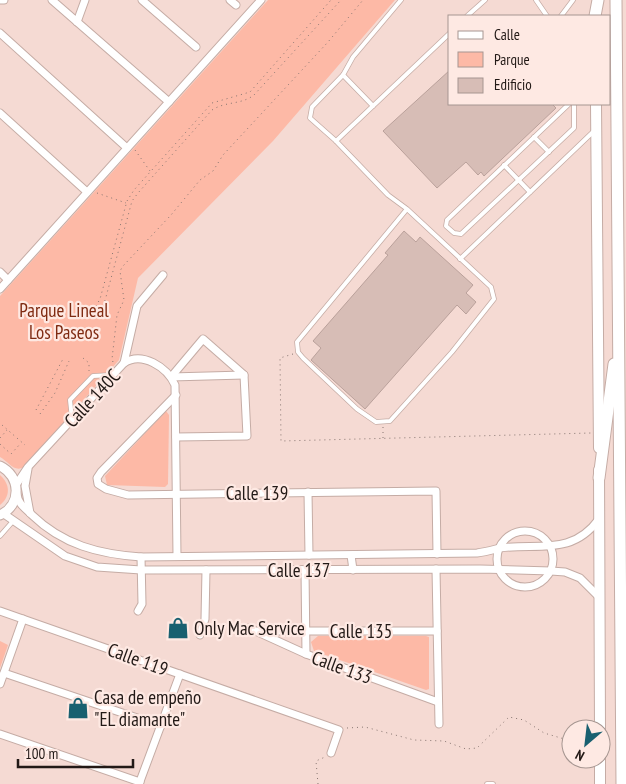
<svg xmlns="http://www.w3.org/2000/svg" width="626" height="784" font-family="'PT Sans Narrow',sans-serif">
	<style>
		.green { fill: #fdb9a6 }
		.building { fill: #d7bdb6; stroke: #baa19b }
		.lines { fill: none; stroke-linecap: round; stroke-linejoin: round }
		.service-casing { stroke: #c5aca5; stroke-width: 5.5 }
		.minor-casing { stroke: #c5aca5; stroke-width: 9 }
		.tertiary-casing { stroke: #c5aca5; stroke-width: 11 }
		.secondary-casing { stroke: #c5aca5; stroke-width: 12 }
		.trunk-casing { stroke: #c5aca5; stroke-width: 13 }
		.path { stroke: #867570; stroke-width: 1; stroke-dasharray: 1 4; stroke-linecap: butt }
		.service { stroke: #fff; stroke-width: 4 }
		.minor { stroke: #fff; stroke-width: 7 }
		.tertiary { stroke: #fff; stroke-width: 9 }
		.secondary { stroke: #fff; stroke-width: 10 }
		.trunk { stroke: #fff; stroke-width: 11 }
		.labels { text-anchor: middle; stroke-width: 4.5; stroke-linejoin: round; paint-order: stroke }
		.park-label { font-size: 19px; fill: #7f2a11; stroke: #fee9e3 }
		.street-label { font-size: 19px; fill: #221916; stroke: #fee9e3 }
		.poi-label { font-size: 19px; fill: #221916; stroke: #fee9e3; text-anchor: start }
	</style>
	<rect width="100%" height="100%" fill="#f5dad3"/>
	<!-- green -->
	<g class="green">
		<path d="M268,0H395L273,141L138,278L119,360L25,466C15,474 9,462 0,457V296Z"/>
		<polygon points="166,411 169,415 168,484 165,487 107,485 105,476"/>
		<path d="M0,475C10,484 11,496 0,505Z"/>
		<polygon points="318,636 426,636 429,637 429,689 426,690 314,651 311,642"/>
		<polygon points="0,641 8,645 0,668"/>
	</g>
	<!-- building -->
	<g class="building">
		<polygon points="450,70 450,104 552,104 556,108 484,176 481,172 478,175 466,162 437,188 383,131"/>
		<polygon points="404,231 416,242 420,237 473,285 466,293 476,302 466,314 457,305 365,409 311,360 321,348 313,341 388,255 385,253"/>
	</g>
	<g class="lines">
		<!-- service casing -->
		<g class="service-casing">
			<g id="service">
				<polyline points="536,0 547,16"/>
				<polyline points="467,16 485,0"/>
				<polyline points="561,16 573,0"/>
				<polyline points="343,75 312,107 310,118 336,141 388,195 407,209 491,287 494,299 452,352 390,421 376,422 357,409 303,358 298,352 297,342 407,209"/>
				<polyline points="569,104 447,220 446,226 454,233 461,234 574,128 574,104"/>
				<polyline points="373,106 343,75 353,57 401,0"/>
				<polyline points="534,137 549,152"/>
				<polyline points="336,141 450,33"/>
				<polyline points="504,165 530,192"/>
				<polyline points="460,259 594,131"/>
				<polyline points="72,419 70,400 93,376 111,375"/>
				<polyline points="0,536 14,520"/>
				<polyline points="487,784 493,784"/>
			</g>
		</g>
		<!-- minor casing -->
		<g class="minor-casing">
			<g id="minor">
				<polyline points="0,0 4,0"/>
				<polyline points="52,0 169,102"/>
				<polyline points="142,0 196,47"/>
				<polyline points="230,0 236,5"/>
				<polyline points="77,22 85,0"/>
				<polyline points="0,33 127,148"/>
				<polyline points="0,113 87,192"/>
				<polyline points="0,272 8,280"/>
				<polyline points="0,289 261,0"/>
				<path d="M124,363C142,351 167,367 175,385L177,556"/>
				<polyline points="171,377 203,339 244,375 247,436 176,437"/>
				<polyline points="171,377 244,375"/>
				<polyline points="176,395 101,472 97,478 98,484 106,489 128,495 436,491 437,554"/>
				<polyline points="28,469 25,486 30,513"/>
				<polyline points="16,485 28,467 124,363 137,306 163,275"/>
				<polyline points="308,492 309,555"/>
				<path d="M17,494C18,504 25,508 32,515C63,545 99,554 141,557L477,553C485,552 492,550 500,548C539,543 572,556 599,519"/>
				<polyline points="4,514 65,556 97,567 141,570 480,569 551,571 565,572 580,578 599,597"/>
				<circle cx="525" cy="559" r="28"/>
				<polyline points="351,555 353,570"/>
				<polyline points="436,569 439,724"/>
				<polyline points="305,570 306,654"/>
				<polyline points="0,611 339,730 331,753"/>
				<polyline points="138,611 142,604 141,557"/>
				<polyline points="249,628 306,654 438,702"/>
				<polyline points="258,631 437,631"/>
				<polyline points="200,635 205,619 206,570"/>
				<polyline points="4,673 161,726"/>
				<polyline points="0,684 23,619"/>
				<polyline points="0,734 140,782"/>
				<polyline points="139,784 180,674"/>
			</g>
		</g>
		<!-- tertiary casing -->
		<g class="tertiary-casing">
			<path id="tertiary" d="M0,466C21,476 22,505 0,515"/>
		</g>
		<!-- secondary casing -->
		<g class="secondary-casing">
			<g id="secondary">
				<polyline points="596,104 599,448"/>
				<polyline points="599,470 600,729"/>
				<polyline points="600,784 600,759"/>
			</g>
		</g>
		<!-- trunk casing -->
		<g class="trunk-casing">
			<g id="trunk">
				<polyline points="616,0 622,784"/>
				<polyline points="595,16 598,0"/>
				<polyline points="599,478 614,364"/>
			</g>
		</g>
		<!-- path -->
		<g class="path">
			<polyline points="135,150 150,171"/>
			<polyline points="97,193 126,203"/>
			<polyline points="91,315 100,299 127,201 134,190 212,103 250,92 331,0"/>
			<path d="M95,318L103,308L132,201L138,193L212,110C226,101 241,105 254,95L341,0"/>
			<polyline points="293,354 280,358 281,441 591,433"/>
			<polyline points="83,358 89,363 89,371"/>
			<polyline points="113,362 112,359 117,315 124,300 120,271 123,266 171,215 200,180 213,171 223,155 328,42 363,0"/>
			<polyline points="36,410 64,357"/>
			<polyline points="40,414 55,393 69,361"/>
			<polyline points="2,425 25,445"/>
			<polyline points="383,427 383,438"/>
			<polyline points="0,438 7,430"/>
			<polyline points="0,444 11,454 21,443"/>
			<polyline points="347,728 365,727 414,740 444,741 466,749 477,748 509,717 524,720 544,733 571,741"/>
			<polyline points="318,784 316,761 325,757"/>
		</g>
		<!-- service -->
		<use href="#service" class="service"/>
		<!-- minor -->
		<use href="#minor" class="minor"/>
		<!-- tertiary -->
		<use href="#tertiary" class="tertiary"/>
		<!-- secondary -->
		<use href="#secondary" class="secondary"/>
		<!-- trunk -->
		<use href="#trunk" class="trunk"/>
	</g>
	<!-- icons -->
	<defs>
		<g id="shop-bare" transform="scale(1.725)"><path d="M-5-2.5h2.3a2.7 3.5 0 0 1 5.4 0H5L5.5 6h-11ZM-1.5-2.5h3a1.5 2.3 0 0 0-3 0Z" fill="#196070" stroke="#fee9e3" stroke-width="2.5" paint-order="stroke"/></g>
	</defs>
	<g fill-rule="evenodd">
		<use href="#shop-bare" x="178" y="628"/>
		<use href="#shop-bare" x="78" y="708"/>
	</g>
	<g class="labels">
		<!-- park labels -->
		<g class="park-label">
			<text x="64" y="317">Parque Lineal<tspan x="64" dy="22">Los Paseos</tspan></text>
		</g>
		<!-- street labels -->
		<g class="street-label">
			<text transform="translate(92 398) rotate(-47)" y="7">Calle 140C</text>
			<text x="257" y="500">Calle 139</text>
			<text x="299" y="577">Calle 137</text>
			<text x="361" y="638">Calle 135</text>
			<text transform="translate(138 659) rotate(20)" y="7">Calle 119</text>
			<text transform="translate(342 667) rotate(20)" y="7">Calle 133</text>
		</g>
		<!-- poi labels -->
		<g class="poi-label">
			<text x="194" y="635">Only Mac Service</text>
			<text x="94" y="704">Casa de empeño<tspan x="94" dy="22">"EL diamante"</tspan></text>
		</g>
	</g>
	<!-- legend -->
	<rect x="448" y="15" width="162" height="90" fill="#fee9e3" stroke="#a69691"/>
	<rect x="458" y="31" width="25" height="8" fill="#ffffff" stroke="#a69691"/>
	<text x="494" y="40" font-size="15" fill="#221916">Calle</text>
	<rect x="458" y="52" width="25" height="15" fill="#fdb9a6" stroke="#a69691"/>
	<text x="494" y="65" font-size="15" fill="#221916">Parque</text>
	<rect x="458" y="78" width="25" height="15" fill="#d7bdb6" stroke="#a69691"/>
	<text x="494" y="90" font-size="15" fill="#221916">Edificio</text>
	<!-- north arrow -->
	<g transform="translate(586 744) rotate(208)"><circle r="24" fill="#fee9e3" stroke="#a69691"/>
	<path d="M0-4L9 19L0 12L-9 19Z" fill="#196070"/>
	<text y="-8" font-size="14" font-weight="bold" text-anchor="middle" fill="#221916">N</text>
	</g>
	<!-- scale -->
	<path d="M18 759v8h115v-8" fill="none" stroke="#221916" stroke-width="2.5"/>
	<text x="25" y="759" font-size="15" fill="#221916" stroke="#fee9e3" stroke-width="4" paint-order="stroke">100 m</text>
</svg>
